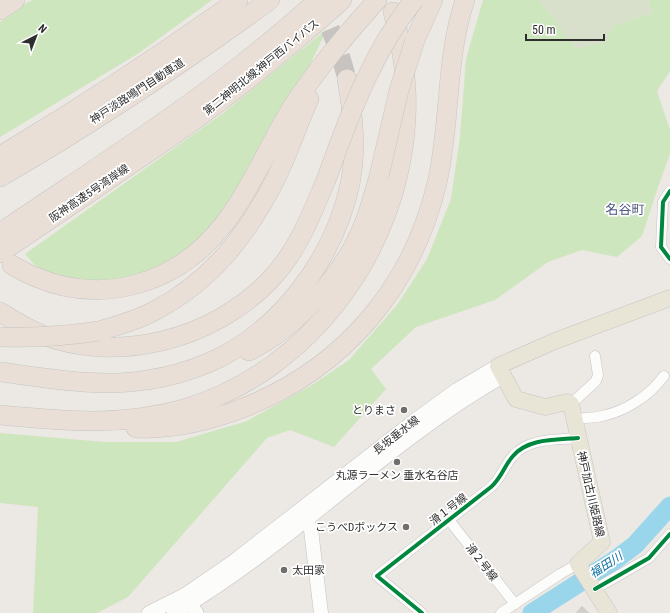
<svg xmlns="http://www.w3.org/2000/svg" width="670" height="613" font-family="'Roboto Condensed','Noto Sans JP',sans-serif">
	<style>
		.green { fill: #cee6be }
		.cemetery { fill: #d8e0cc }
		.lines { fill: none; stroke-linecap: round; stroke-linejoin: round }
		.river { stroke: #99d6ec; stroke-width: 19 }
		.building { fill: #d1cecb; stroke: #d7d4d0 }
		.motorway-tunnel { stroke: #c6c3c0; stroke-width: 19; stroke-dasharray: 19 10; stroke-linecap: butt }
		.minor-casing { stroke: #c5c4c5; stroke-width: 11 }
		.tertiary-casing { stroke: #c5c4c5; stroke-width: 14 }
		.secondary-casing { stroke: #c5c4c5; stroke-width: 15 }
		.primary-casing { stroke: #c6c5c4; stroke-width: 17 }
		.motorway-casing { stroke: #c6c5c4; stroke-width: 20 }
		.minor { stroke: #fcfcfb; stroke-width: 10 }
		.tertiary { stroke: #fcfcfb; stroke-width: 13 }
		.secondary { stroke: #fcfcfb; stroke-width: 14 }
		.primary { stroke: #e8e4d6; stroke-width: 16 }
		.motorway { stroke: #eadfd6; stroke-width: 19 }
		.motorway-bridge-casing { stroke: #c6c5c4; stroke-width: 20; stroke-linecap: butt }
		.motorway-bridge { stroke: #eadfd6; stroke-width: 19 }
		.cycleway-casing { stroke: #fff; stroke-width: 6 }
		.cycleway { stroke: #00873e; stroke-width: 4 }
		.poi-dot { fill: #706f6e; stroke: #fff; stroke-width: 1.5 }
		.labels { text-anchor: middle; stroke-width: 3.5; stroke-linejoin: round; paint-order: stroke }
		.street-label { font-size: 11px; fill: #2e2e2e; stroke: #fff }
		.poi-label { font-size: 11px; fill: #2e2e2e; stroke: #fff; text-anchor: end }
		.water-label { font-size: 12px; font-style: italic; fill: #0d6fa3; stroke: #fff }
		.quarter-label { font-size: 13px; fill: #4d5680; stroke: #fff }
	</style>
	<rect width="100%" height="100%" fill="#ece8e4"/>
	<!-- green -->
	<g class="green">
		<polygon points="33,0 212,0 139,53 0,137 0,22 22,5"/>
		<polygon points="483,0 540,0 577,49 613,26 652,13 648,0 670,0 670,71 657,91 670,130 670,154 658,187 642,236 617,257 582,250 548,262 495,300 416,327 371,369 386,389 334,447 290,430 267,438 128,597 97,613 33,613 38,507 0,503 0,433 105,442 176,442 247,421 312,385 349,360 397,305 427,259 451,199 460,137 466,59"/>
		<polygon points="327,29 308,69 241,187 212,228 175,260 113,283 65,281 41,272 25,254 222,114"/>
	</g>
	<!-- cemetery -->
	<polygon class="cemetery" points="540,0 648,0 652,13 613,26 606,42 576,49"/>
	<g class="lines">
		<!-- river -->
		<polyline class="river" points="532,613 615,560 635,545 670,506"/>
	</g>
	<!-- building -->
	<polygon class="building" points="582,606 589,613 576,613"/>
	<g class="lines">
		<!-- motorway-tunnel -->
		<path class="motorway-tunnel" d="M317,3C331,27 340,52 347,79"/>
		<!-- minor casing -->
		<g class="minor-casing">
			<g id="minor">
				<polyline points="670,191 663,202 661,247 670,259"/>
				<polyline points="571,404 596,381 598,375 595,356"/>
				<path d="M574,419C583,418 593,418 602,416C626,411 649,396 664,376"/>
				<polyline points="449,520 515,604"/>
				<polyline points="595,589 649,558 670,534"/>
				<path d="M422,613L377,576L491,487C502,477 504,466 513,456C528,438 556,440 578,438"/>
				<polyline points="501,613 560,574 578,564"/>
			</g>
		</g>
		<!-- tertiary casing -->
		<g class="tertiary-casing">
			<polyline id="tertiary" points="185,595 197,613"/>
		</g>
		<!-- secondary casing -->
		<g class="secondary-casing">
			<g id="secondary">
				<polyline points="301,513 307,520 311,530 321,613"/>
				<polyline points="149,613 185,595 233,562 417,419 457,390 498,366"/>
				<path d="M174,613C213,591 248,565 283,538C355,482 424,421 503,376"/>
			</g>
		</g>
		<!-- primary casing -->
		<g class="primary-casing">
			<polyline id="primary" points="609,613 578,564 602,542 571,404 567,402 545,407 516,399 498,366 555,341 670,298"/>
		</g>
		<!-- motorway casing -->
		<g class="motorway-casing">
			<g id="motorway">
				<polyline points="0,10 15,0"/>
				<polyline points="415,40 433,0"/>
				<path d="M0,156C82,107 161,55 238,0"/>
				<path d="M0,177C94,123 183,63 270,0"/>
				<path d="M0,233C109,159 221,89 318,0"/>
				<path d="M0,253C65,209 131,165 196,119C247,82 295,42 342,0"/>
				<path d="M12,265C19,269 26,273 33,276C104,307 178,283 224,224C251,189 268,147 291,109C316,70 346,35 377,0"/>
				<path d="M0,312C13,320 26,328 40,334C117,365 214,339 270,280C297,252 311,216 326,180"/>
				<path d="M99,331C119,325 138,320 156,310C211,281 247,235 275,180C288,154 297,126 309,99"/>
				<path d="M249,351C296,328 341,277 362,229C369,212 374,194 379,176"/>
				<path d="M0,372C48,378 99,388 147,380C168,377 189,371 208,363C280,332 334,259 350,184C357,150 353,114 347,79"/>
				<path d="M0,415C64,421 120,427 184,409C311,371 400,248 406,117C408,82 402,46 393,12"/>
				<path d="M136,428C173,430 209,421 243,408C344,368 412,288 437,183C451,123 445,59 465,0"/>
			</g>
		</g>
		<!-- minor -->
		<use href="#minor" class="minor"/>
		<!-- tertiary -->
		<use href="#tertiary" class="tertiary"/>
		<!-- secondary -->
		<use href="#secondary" class="secondary"/>
		<!-- primary -->
		<use href="#primary" class="primary"/>
		<!-- motorway -->
		<use href="#motorway" class="motorway"/>
		<!-- motorway-bridge casing -->
		<g class="motorway-bridge-casing">
			<g id="motorway-bridge">
				<polyline points="379,176 399,90 415,40"/>
				<path d="M326,180C339,145 351,109 368,75C380,49 396,23 414,0"/>
				<path d="M0,337C34,338 66,336 99,331"/>
			</g>
		</g>
		<!-- motorway-bridge -->
		<use href="#motorway-bridge" class="motorway-bridge"/>
		<!-- cycleway casing -->
		<g class="cycleway-casing">
			<g id="cycleway">
				<polyline points="670,191 663,202 661,247 670,259"/>
				<polyline points="595,589 649,558 670,534"/>
				<path d="M422,613L377,576L491,487C502,477 504,466 513,456C528,438 556,440 578,438"/>
			</g>
		</g>
		<!-- cycleway -->
		<use href="#cycleway" class="cycleway"/>
	</g>
	<!-- markers -->
	<g class="poi-dot">
		<circle cx="404" cy="410" r="4"/>
		<circle cx="397" cy="462" r="4"/>
		<circle cx="406" cy="527" r="4"/>
		<circle cx="284" cy="570" r="4"/>
	</g>
	<g class="labels">
		<!-- street labels -->
		<g class="street-label">
			<text transform="translate(261 67) rotate(-39)" y="4">第二神明北線;神戸西バイパス</text>
			<text transform="translate(137 91) rotate(-33)" y="4">神戸淡路鳴門自動車道</text>
			<text transform="translate(89 193) rotate(-34)" y="4">阪神高速5号湾岸線</text>
			<text transform="translate(396 435) rotate(-38)" y="4">長坂垂水線</text>
			<text transform="translate(591 494) rotate(77)" y="4">神戸加古川姫路線</text>
			<text transform="translate(448 509) rotate(-38)" y="4">滑１号線</text>
			<text transform="translate(482 562) rotate(52)" y="4">滑２号線</text>
		</g>
		<!-- poi labels -->
		<g class="poi-label">
			<text x="396" y="414">とりまさ</text>
			<text x="397" y="479" text-anchor="middle">丸源ラーメン 垂水名谷店</text>
			<text x="398" y="531">こうべDボックス</text>
			<text x="292" y="574" text-anchor="start">太田家</text>
		</g>
		<!-- water labels -->
		<g class="water-label">
			<text transform="translate(606 565) rotate(-33)" y="4">福田川</text>
		</g>
		<!-- quarter labels -->
		<g class="quarter-label">
			<text x="625" y="214">名谷町</text>
		</g>
	</g>
	<!-- north arrow -->
	<g transform="translate(36 36) rotate(42)" stroke="#ffffff" stroke-width="3" paint-order="stroke">
	<path d="M0-3L7 15L0 10L-7 15Z" fill="#2e2e2e"/>
	<text y="-6" font-size="11" font-weight="bold" text-anchor="middle" fill="#2e2e2e">N</text>
	</g>
	<!-- scale -->
	<path d="M526 34v6h78v-6" fill="none" stroke="#2e2e2e" stroke-width="2"/>
	<text x="532" y="34" font-size="12" fill="#2e2e2e" stroke="#ffffff" stroke-width="3" paint-order="stroke">50 m</text>
</svg>
